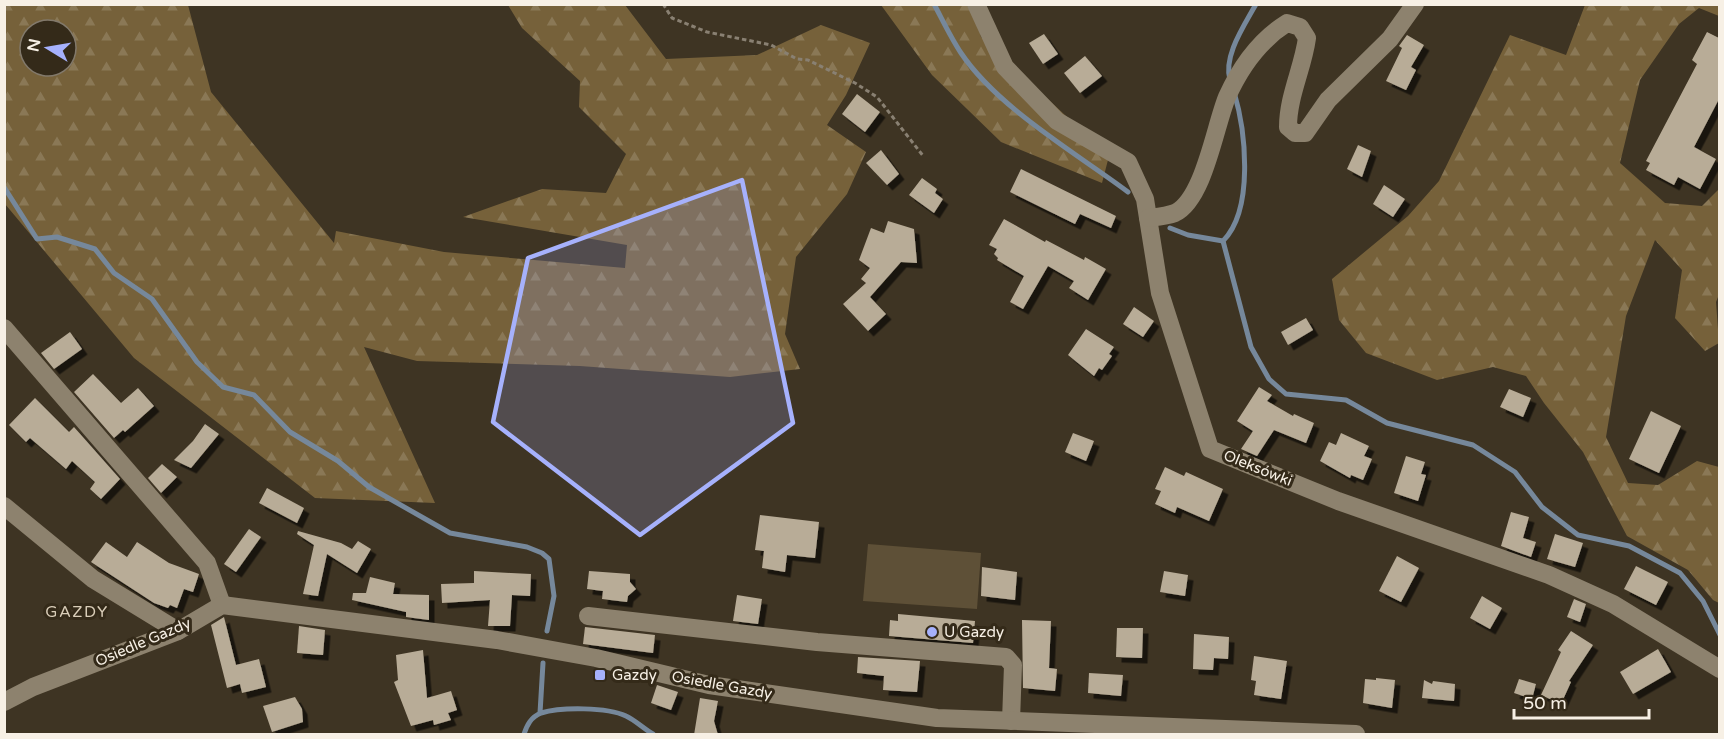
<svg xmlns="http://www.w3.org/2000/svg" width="1724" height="739" font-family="'Varela Round',sans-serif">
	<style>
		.green { fill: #5e5037 }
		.forest { fill: url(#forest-firs); fill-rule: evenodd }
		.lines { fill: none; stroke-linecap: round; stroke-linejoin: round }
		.stream { stroke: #76889b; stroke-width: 5 }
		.building { fill: #b8ac97; filter: url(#shadow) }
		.path { stroke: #898072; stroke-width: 3; stroke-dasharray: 4.5 3; stroke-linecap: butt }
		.minor { stroke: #8d826e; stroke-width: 18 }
		.marked { fill: #a6b1fc; fill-opacity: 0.2; stroke: #a6b1fc; stroke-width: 4.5; stroke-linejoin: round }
		.poi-dot { fill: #a6b1fc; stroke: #342a19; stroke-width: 2 }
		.labels { text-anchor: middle; stroke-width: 6; stroke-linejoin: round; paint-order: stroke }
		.street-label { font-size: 15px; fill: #f7f0e5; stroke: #342a19 }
		.poi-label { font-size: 15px; fill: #f7f0e5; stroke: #342a19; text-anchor: start }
		.neighbourhood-label { font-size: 16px; letter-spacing: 1.5px; fill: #d9cdb8; stroke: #342a19 }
	</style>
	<defs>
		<pattern id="forest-firs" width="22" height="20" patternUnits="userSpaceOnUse" patternTransform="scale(1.5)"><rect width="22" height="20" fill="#76613a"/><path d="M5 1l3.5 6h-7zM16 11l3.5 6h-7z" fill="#8a7856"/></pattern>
		<filter id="shadow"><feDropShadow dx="5.5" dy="5.5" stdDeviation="0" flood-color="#0009"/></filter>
	</defs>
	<rect width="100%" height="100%" fill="#3e3423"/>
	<!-- green -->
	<polygon class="green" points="868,544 981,553 977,609 863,601"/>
	<!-- forest -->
	<g class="forest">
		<path d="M4,5H188L211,92L334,243L336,231L444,252L625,268L627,245L463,217L542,189L606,193L626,154L579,107L580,81L522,28L508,5H625L666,59L757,55L821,25L870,43L846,95L827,125L866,152L847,194L796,257L785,334L800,369L730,377L580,366L417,361L364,347L435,503L315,498L134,358L5,204ZM30,30H66V66H30Z"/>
		<polygon points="881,5 973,5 981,37 1109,156 1102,183 1001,142 932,75"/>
		<polygon points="1585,5 1719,5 1719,16 1699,8 1679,24 1640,80 1620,163 1665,203 1702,206 1719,189 1720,292 1716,302 1719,343 1705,351 1675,318 1682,270 1655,240 1626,316 1606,437 1628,483 1658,485 1697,461 1719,467 1719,603 1713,600 1688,570 1627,536 1583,452 1544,403 1526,376 1493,367 1437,380 1366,353 1339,320 1332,279 1408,216 1439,181 1510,35 1566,55"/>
	</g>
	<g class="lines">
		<!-- stream -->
		<g class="stream">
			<path d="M934,4C943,21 951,38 961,53C998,108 1076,153 1128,192"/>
			<path d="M1230,80C1223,56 1244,26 1256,4"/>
			<path d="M1234,92C1246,132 1254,210 1223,241L1251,347L1269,379L1286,394L1346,400L1387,423L1473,445L1515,472L1542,507L1578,535L1629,546L1680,573L1703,601L1720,635"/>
			<polyline points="4,187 37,239 57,237 95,249 114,273 152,299 197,362 223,387 254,395 290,432 338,461 369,487 450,533 527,547 542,553 549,559 554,596 547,631"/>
			<polyline points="1170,228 1188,235 1223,241"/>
			<polyline points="540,713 543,663"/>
			<path d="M524,734C527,725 531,717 541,713C561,707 607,707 626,716C635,720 644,729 653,734"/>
		</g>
	</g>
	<!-- building -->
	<g class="building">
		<polygon points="1707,32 1719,38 1719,99 1694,147 1716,159 1700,189 1678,177 1674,185 1646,170 1650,163 1646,161 1697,64 1692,60"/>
		<polygon points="1044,34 1058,54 1043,64 1029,43"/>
		<polygon points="1407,35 1424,45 1411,67 1416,70 1406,90 1386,81 1402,48 1399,46"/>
		<polygon points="1085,56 1102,76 1080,93 1064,73"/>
		<polygon points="857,94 880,112 865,132 842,114"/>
		<polygon points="1358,145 1371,151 1362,177 1347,169"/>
		<polygon points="881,150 899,174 887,185 866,163"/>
		<polygon points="1021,169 1116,216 1111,228 1080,214 1075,224 1010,192"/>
		<polygon points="922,178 937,189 935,193 943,199 934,213 909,195"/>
		<polygon points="1384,185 1405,199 1393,217 1373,204"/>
		<polygon points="1004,219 1045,242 1046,240 1084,260 1085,257 1106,269 1088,300 1069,288 1074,281 1048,266 1023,309 1010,302 1024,276 997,260 998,258 994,254 997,249 989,245"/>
		<polygon points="888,221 914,229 917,263 901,262 870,297 886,314 868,331 843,304 866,283 861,279 870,268 859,260 871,228 884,233"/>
		<polygon points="1134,307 1154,321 1143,337 1123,324"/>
		<polygon points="1306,318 1313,330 1288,345 1281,332"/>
		<polygon points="1086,329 1114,347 1109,354 1112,356 1102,370 1099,368 1094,376 1068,355"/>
		<polygon points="70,332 82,349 54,369 41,353"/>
		<polygon points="93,374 121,403 138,388 154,406 125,432 123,430 114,438 74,392"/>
		<polygon points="1259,387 1272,395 1267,401 1293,416 1294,414 1314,423 1306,443 1274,430 1257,456 1241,449 1253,431 1237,421"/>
		<polygon points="1509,389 1531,398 1523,417 1500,407"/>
		<polygon points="35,398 69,432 74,427 120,479 101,499 90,489 95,482 72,461 66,469 30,438 26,442 9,425"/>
		<polygon points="1651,411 1681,426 1659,473 1629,459"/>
		<polygon points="205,424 219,434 191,468 174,460 193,441"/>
		<polygon points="1073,433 1094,441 1086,461 1065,452"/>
		<polygon points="1341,433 1369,446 1364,456 1372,459 1363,480 1351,475 1350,478 1320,461 1329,442 1336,445"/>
		<polygon points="1406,456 1425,462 1421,474 1426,475 1418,501 1394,493"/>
		<polygon points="162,464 177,477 161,493 148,478"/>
		<polygon points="1165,467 1184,476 1186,472 1223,489 1209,521 1177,507 1175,513 1155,504 1161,491 1155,489"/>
		<polygon points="267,488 304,508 297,523 259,503"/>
		<polygon points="1511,512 1529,517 1523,538 1536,542 1531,557 1501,546"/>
		<polygon points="760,515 819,522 815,558 787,555 785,572 762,568 764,551 755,550"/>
		<polygon points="249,529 261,537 236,572 224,564"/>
		<polygon points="298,531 341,543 352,549 358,541 371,549 357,573 327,554 318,596 303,594 314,545 297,534"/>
		<polygon points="1555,534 1583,543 1575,567 1547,559"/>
		<polygon points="106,542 127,557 137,542 169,563 199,574 193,592 184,589 177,608 170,605 168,608 154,603 91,562"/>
		<polygon points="1397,556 1419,568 1401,602 1379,591"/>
		<polygon points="1636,566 1668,582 1656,605 1624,589"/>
		<polygon points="982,567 1017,572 1015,600 981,596"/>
		<polygon points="474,571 531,574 530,596 512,595 510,626 488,626 490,600 442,603 441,584 474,583"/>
		<polygon points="589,571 630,574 630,582 636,589 628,596 627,602 602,599 603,591 587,589"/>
		<polygon points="1164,571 1188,575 1185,596 1160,592"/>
		<polygon points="370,577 395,583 393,594 429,595 429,620 406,617 406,612 352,600 353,593 366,593"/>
		<polygon points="737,595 762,599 758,624 733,621"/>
		<polygon points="1482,596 1502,608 1490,629 1470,618"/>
		<polygon points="1574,599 1586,604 1580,622 1567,617"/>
		<polygon points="898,614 975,621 973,643 889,636 890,620 898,621"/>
		<polygon points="224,617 236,665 259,659 266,687 242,693 240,684 227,688 211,625"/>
		<polygon points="1022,620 1051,621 1049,668 1057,669 1055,691 1023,688"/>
		<polygon points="299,626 325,630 323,655 297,653"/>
		<polygon points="585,627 655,635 653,653 583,644"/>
		<polygon points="1117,628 1143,628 1142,658 1116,657"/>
		<polygon points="1571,631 1593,645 1569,681 1571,682 1561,704 1541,695 1561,652 1558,650"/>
		<polygon points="1194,634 1229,637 1228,659 1214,658 1213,670 1193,669"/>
		<polygon points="1658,649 1671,672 1633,694 1620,672"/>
		<polygon points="423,650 427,698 451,691 457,710 448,713 451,720 434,725 433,720 411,726 394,682 398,680 396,655"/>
		<polygon points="1254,656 1287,661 1281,699 1254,695 1256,681 1251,680"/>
		<polygon points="858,657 920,661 917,692 883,690 884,676 857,673"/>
		<polygon points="1089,673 1123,675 1121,696 1088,693"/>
		<polygon points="1376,678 1395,680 1392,708 1363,703 1365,679 1376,680"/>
		<polygon points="1519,679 1536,684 1532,699 1514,693"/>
		<polygon points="1424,680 1432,684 1433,681 1455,684 1454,701 1422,698"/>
		<polygon points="657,685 678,692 671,710 651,703"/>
		<polygon points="295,697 302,709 303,722 272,732 263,706"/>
		<polygon points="700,698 718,701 714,721 718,735 694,735"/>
	</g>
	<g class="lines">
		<!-- path -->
		<polyline class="path" points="663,4 672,18 707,32 771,45 797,59 808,60 855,83 877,97 924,157"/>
		<!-- minor -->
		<g class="minor">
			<polyline points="976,4 1005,67 1057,121 1128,162 1145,199 1160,293 1210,449 1338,501 1549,575 1613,604 1720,669"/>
			<path d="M1148,218C1156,217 1167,216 1175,213C1204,199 1215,126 1227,97C1240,68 1260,40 1287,23L1300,27L1307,38C1303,68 1288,96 1288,127L1295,133H1305L1328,100L1390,39L1415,4"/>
			<polyline points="4,328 207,563 222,605"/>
			<polyline points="4,506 93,579 178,631"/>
			<polyline points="588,616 817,642 1006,657 1013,665 1011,721"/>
			<polyline points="4,702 33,687 178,631 222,605 497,640 596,658 709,685 937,718 1356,734"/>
		</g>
	</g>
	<!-- marked area -->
	<path class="marked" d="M742,180L793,423L640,535L493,422L528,258Z"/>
	<!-- markers -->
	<g class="poi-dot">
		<circle cx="932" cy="632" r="6"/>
		<rect x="594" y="669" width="12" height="12" rx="3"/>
	</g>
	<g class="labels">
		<!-- street labels -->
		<g class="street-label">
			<text transform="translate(1258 468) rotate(22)" y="5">Oleksówki</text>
			<text transform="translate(143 642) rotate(-23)" y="5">Osiedle Gazdy</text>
			<text transform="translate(722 685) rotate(10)" y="5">Osiedle Gazdy</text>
		</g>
		<!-- poi labels -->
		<g class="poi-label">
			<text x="944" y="637">U Gazdy</text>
			<text x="612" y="680">Gazdy</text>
		</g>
		<!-- neighbourhood labels -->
		<g class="neighbourhood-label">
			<text x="77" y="617">GAZDY</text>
		</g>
	</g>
	<!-- border -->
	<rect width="1724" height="739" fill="none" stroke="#f7f0e5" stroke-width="12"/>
	<!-- north arrow -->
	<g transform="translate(48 48) rotate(281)"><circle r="28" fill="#342a19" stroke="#82796b" stroke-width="1.5"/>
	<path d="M0-4.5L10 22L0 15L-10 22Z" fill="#a6b1fc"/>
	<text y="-9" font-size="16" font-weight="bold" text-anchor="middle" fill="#f7f0e5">N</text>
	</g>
	<!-- scale -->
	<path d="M1514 709v9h135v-9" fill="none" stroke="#f7f0e5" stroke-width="3"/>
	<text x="1523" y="709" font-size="18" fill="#f7f0e5" stroke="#342a19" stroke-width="4.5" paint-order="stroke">50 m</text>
</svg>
